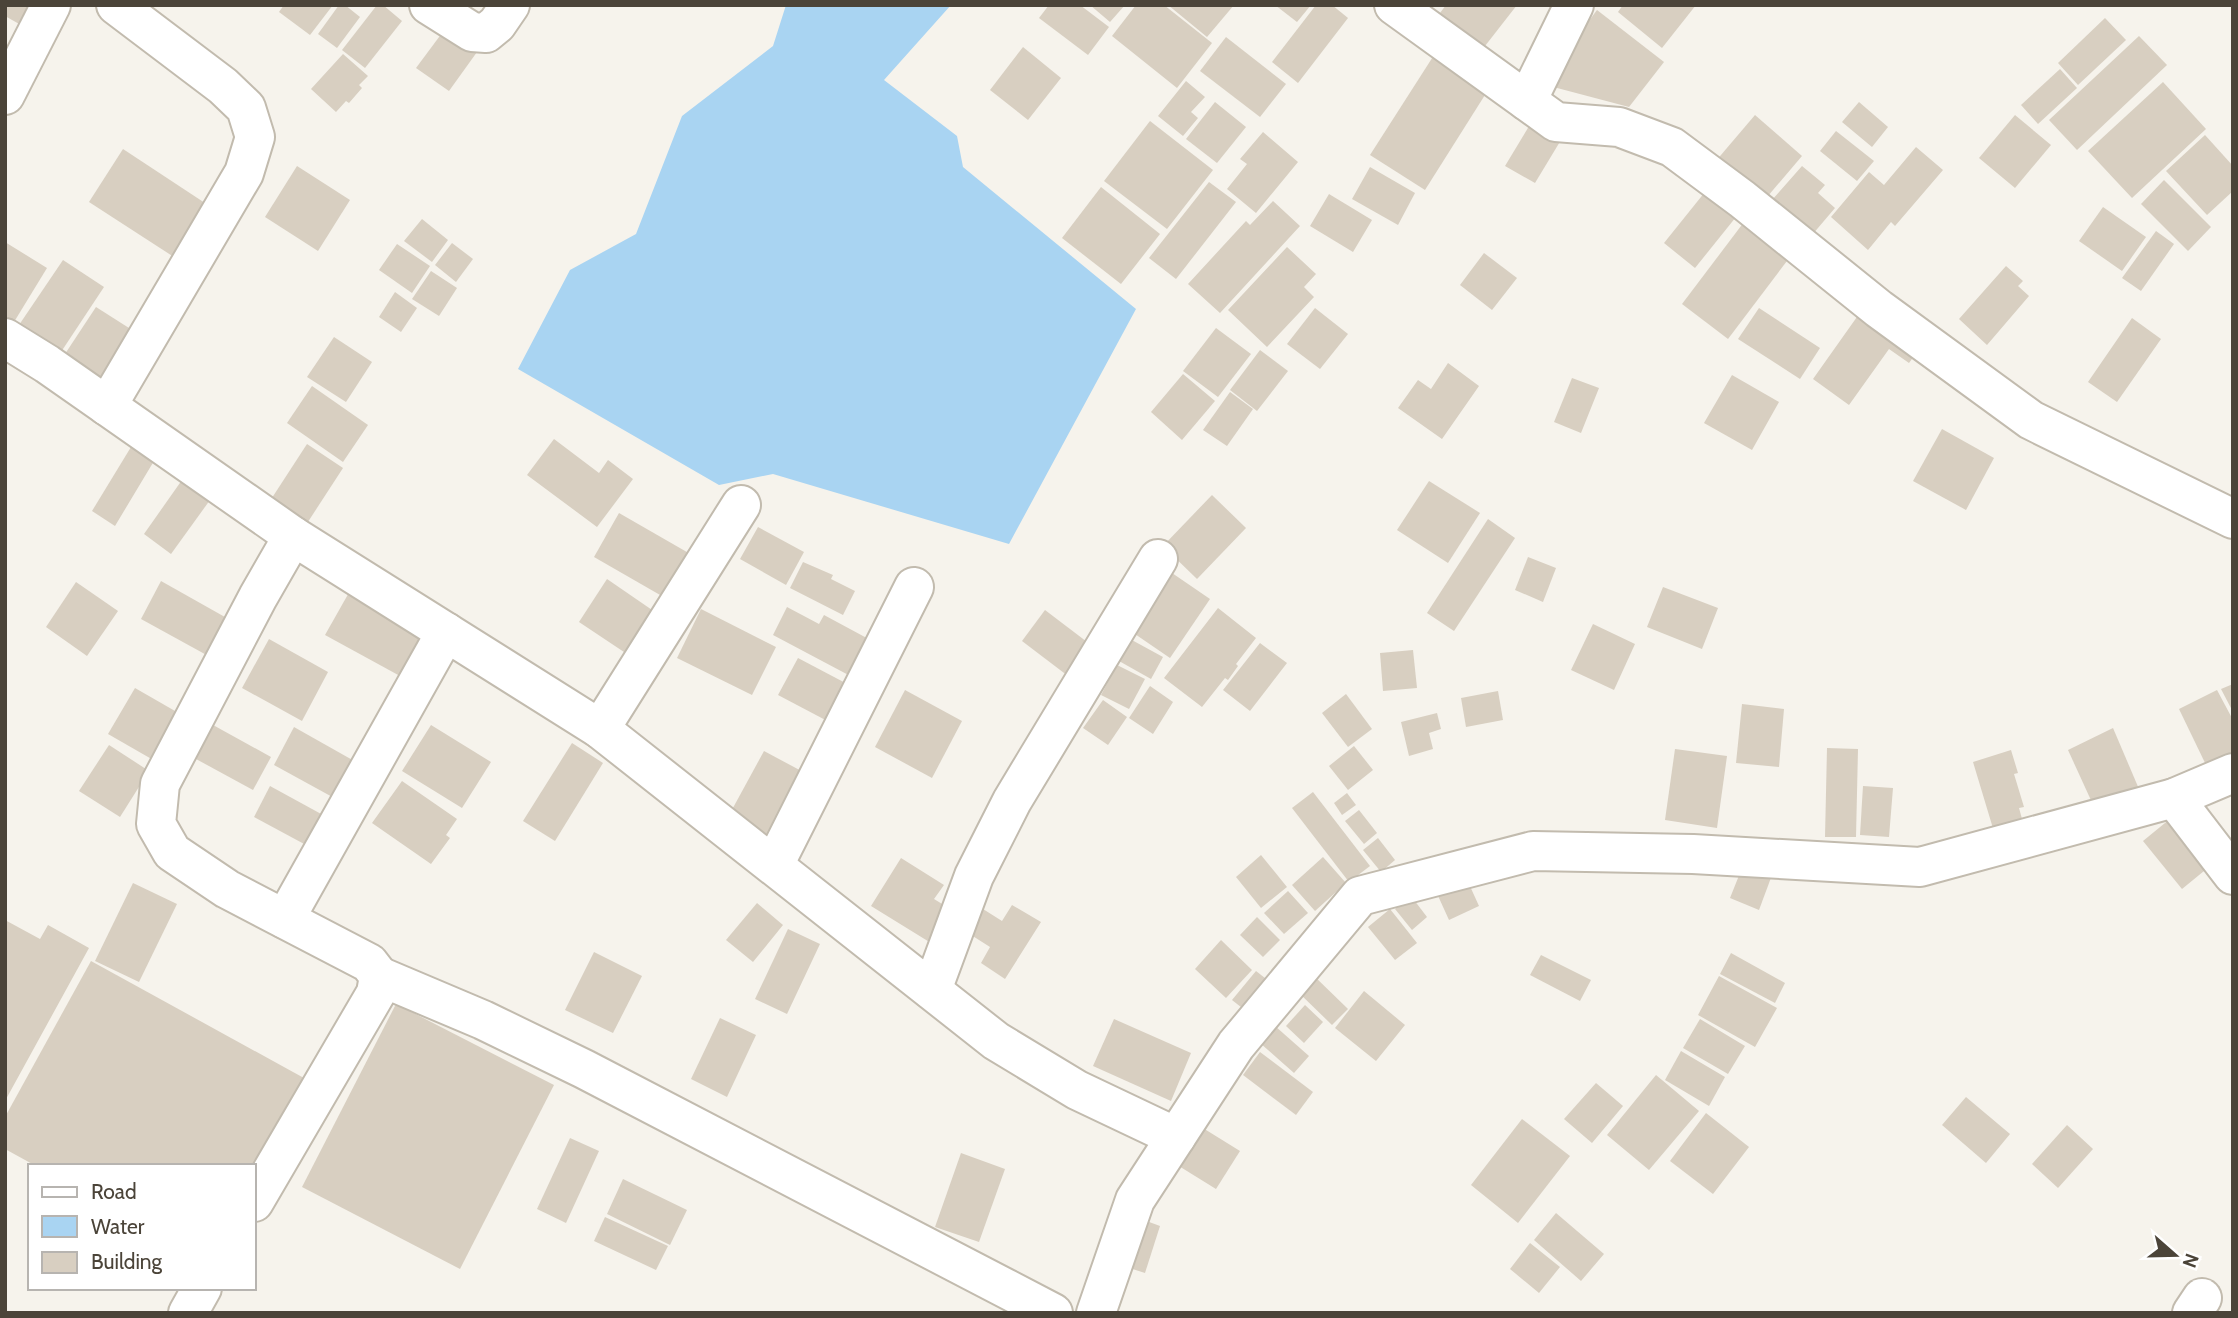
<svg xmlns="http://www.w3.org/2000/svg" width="2238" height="1318" font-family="Cabin,sans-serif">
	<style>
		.water { fill: #a9d4f2 }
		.building { fill: #d8cfc1 }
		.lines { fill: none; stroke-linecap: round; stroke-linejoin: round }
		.minor-casing { stroke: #c2bbae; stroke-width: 42 }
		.minor { stroke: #fff; stroke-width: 38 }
	</style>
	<rect width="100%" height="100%" fill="#f6f3ec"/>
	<!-- water -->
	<polygon class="water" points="786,5 951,5 884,80 957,136 963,167 1136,309 1009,544 773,474 719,485 518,369 570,270 636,234 682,116 773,46"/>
	<!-- building -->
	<g class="building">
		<polygon points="5,5 42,5 28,29 5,16"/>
		<polygon points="284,5 333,5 310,35 279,12"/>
		<polygon points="339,5 345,5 360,17 337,48 318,34"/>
		<polygon points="377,5 383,5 402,21 365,68 342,50"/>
		<polygon points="1049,5 1080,5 1109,27 1088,55 1039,18"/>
		<polygon points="1090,5 1125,5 1110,22"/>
		<polygon points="1136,5 1164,5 1212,43 1177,88 1112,36"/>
		<polygon points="1168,5 1234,5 1207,37"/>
		<polygon points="1275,5 1311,5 1297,22"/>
		<polygon points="1316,5 1332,5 1348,18 1298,83 1272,62"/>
		<polygon points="1446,5 1517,5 1478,55 1434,21"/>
		<polygon points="1623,5 1696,5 1662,48 1618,12"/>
		<polygon points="1597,10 1664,62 1629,107 1542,84"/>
		<polygon points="2105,18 2126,40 2078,85 2058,63"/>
		<polygon points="445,29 477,52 449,91 416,68"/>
		<polygon points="2139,36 2167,65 2077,150 2049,120"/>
		<polygon points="1226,37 1286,84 1260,117 1200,71"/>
		<polygon points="1023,47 1061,78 1028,120 990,90"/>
		<polygon points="1436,52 1490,87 1425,190 1370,155"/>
		<polygon points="343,54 368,76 359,85 362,88 349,103 346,101 336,112 311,89"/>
		<polygon points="2060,69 2077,88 2038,124 2021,105"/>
		<polygon points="1186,81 1205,97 1191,112 1198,118 1183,136 1158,116"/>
		<polygon points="2163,82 2206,129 2132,198 2088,151"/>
		<polygon points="1215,102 1246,127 1217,163 1186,139"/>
		<polygon points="1859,102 1888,127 1872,147 1842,122"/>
		<polygon points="1755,115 1802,156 1762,203 1715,162"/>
		<polygon points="2015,115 2051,145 2015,188 1979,158"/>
		<polygon points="1534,118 1564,135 1535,183 1505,166"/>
		<polygon points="1150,121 1213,170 1167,229 1104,181"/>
		<polygon points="1836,131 1874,161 1857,181 1820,151"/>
		<polygon points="1263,132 1298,162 1256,213 1227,189 1247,164 1240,159"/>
		<polygon points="2205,135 2233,166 2233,191 2207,215 2166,171"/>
		<polygon points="1916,147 1943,170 1895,226 1891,222 1868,250 1831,217 1869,172 1884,185"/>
		<polygon points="123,149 211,207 177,259 89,202"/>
		<polygon points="297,166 350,200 318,251 265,217"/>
		<polygon points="1802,166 1825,185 1818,193 1835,208 1812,235 1772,200"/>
		<polygon points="1370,167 1415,193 1398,225 1352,199"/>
		<polygon points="2164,180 2211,227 2188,251 2141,204"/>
		<polygon points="1209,182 1236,202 1176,279 1149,258"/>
		<polygon points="1101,187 1160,234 1121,284 1062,238"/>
		<polygon points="1709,187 1740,212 1695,268 1664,243"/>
		<polygon points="1329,194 1372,220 1353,252 1310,226"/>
		<polygon points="1273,201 1300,226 1220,313 1188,284 1246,221 1250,225"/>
		<polygon points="2103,207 2146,237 2122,271 2079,241"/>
		<polygon points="422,219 448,240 432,262 404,241"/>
		<polygon points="1744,222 1790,257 1728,339 1682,304"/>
		<polygon points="2156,231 2174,244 2141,291 2122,278"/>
		<polygon points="5,242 47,268 14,322 5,316"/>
		<polygon points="452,243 473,259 456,282 435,265"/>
		<polygon points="397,244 430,266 412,293 379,270"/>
		<polygon points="1287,247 1316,274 1304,287 1314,297 1267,347 1228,310"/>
		<polygon points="1484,253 1517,278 1492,310 1460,285"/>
		<polygon points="63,260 104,287 61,352 19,325"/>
		<polygon points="2006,266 2023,281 2018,286 2029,296 1987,345 1959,319"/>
		<polygon points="431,271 457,288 439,316 412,299"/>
		<polygon points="395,292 417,308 401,332 379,317"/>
		<polygon points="96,307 140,335 107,386 63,357"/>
		<polygon points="1864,307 1920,348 1909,363 1889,349 1849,405 1813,379"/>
		<polygon points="1315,308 1348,334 1320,369 1287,344"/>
		<polygon points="1759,308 1820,348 1800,379 1738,339"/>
		<polygon points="2132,318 2161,339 2117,402 2088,382"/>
		<polygon points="1216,328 1251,354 1218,397 1183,371"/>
		<polygon points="334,337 372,362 346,402 307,377"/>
		<polygon points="1260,350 1288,371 1257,411 1230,390"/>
		<polygon points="1448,363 1479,386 1442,439 1398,408 1418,380 1431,389"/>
		<polygon points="1183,374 1215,401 1182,440 1151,412"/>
		<polygon points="1732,375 1779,402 1752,450 1704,423"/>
		<polygon points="1572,378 1599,388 1581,433 1554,422"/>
		<polygon points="312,386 368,425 343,462 287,423"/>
		<polygon points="1230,392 1253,409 1227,446 1203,430"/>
		<polygon points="1942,429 1994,458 1966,510 1913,481"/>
		<polygon points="554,439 599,473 608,460 633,479 597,527 527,475"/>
		<polygon points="307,444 343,468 304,528 268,504"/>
		<polygon points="131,447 154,461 115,526 92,511"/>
		<polygon points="182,480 210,500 171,554 144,534"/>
		<polygon points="1429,481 1480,513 1448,563 1397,530"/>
		<polygon points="1212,495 1246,528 1197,579 1163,546"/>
		<polygon points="619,513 699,559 674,603 594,557"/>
		<polygon points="1488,519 1515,538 1454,631 1427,613"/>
		<polygon points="758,527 804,552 786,585 740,559"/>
		<polygon points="1528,557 1556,568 1543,602 1515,590"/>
		<polygon points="803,562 833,575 831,579 855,591 843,615 790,588"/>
		<polygon points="1172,573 1210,599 1170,658 1132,632"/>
		<polygon points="607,579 655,612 627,654 579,622"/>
		<polygon points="161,581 232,621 212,658 141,619"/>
		<polygon points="76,582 118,611 87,656 46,627"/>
		<polygon points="1663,587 1718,608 1702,649 1647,627"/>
		<polygon points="351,589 426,631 400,676 325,635"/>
		<polygon points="787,607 819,624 824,615 876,643 856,679 773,635"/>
		<polygon points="1218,608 1256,638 1236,664 1238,666 1228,680 1225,678 1202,707 1164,678"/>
		<polygon points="701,609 776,647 752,695 677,658"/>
		<polygon points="1045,610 1091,645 1068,676 1022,641"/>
		<polygon points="1593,624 1635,644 1614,690 1571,670"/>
		<polygon points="269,639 328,672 302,721 242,688"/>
		<polygon points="1130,639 1163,657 1151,679 1119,661"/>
		<polygon points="1260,643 1287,663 1250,711 1223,690"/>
		<polygon points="1413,650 1417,688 1383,691 1380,653"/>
		<polygon points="798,658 853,687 833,724 778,695"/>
		<polygon points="1117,665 1145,679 1129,709 1101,695"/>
		<polygon points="2233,684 2233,712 2221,689"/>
		<polygon points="1150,686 1173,702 1153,734 1129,718"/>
		<polygon points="135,688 182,715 155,761 108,734"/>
		<polygon points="905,690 962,721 932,778 875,747"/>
		<polygon points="2217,690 2233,720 2233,754 2207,767 2179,709"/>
		<polygon points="1498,691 1503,720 1466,727 1461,698"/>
		<polygon points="1346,694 1372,729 1348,747 1322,713"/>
		<polygon points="1103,700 1127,717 1108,745 1083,728"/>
		<polygon points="1742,704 1784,709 1779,767 1736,763"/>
		<polygon points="1437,713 1441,729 1429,733 1433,749 1409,756 1401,722"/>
		<polygon points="204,720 271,757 253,790 185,753"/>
		<polygon points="431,725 491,762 462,808 402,771"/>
		<polygon points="294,727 356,762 336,799 274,765"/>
		<polygon points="2113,728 2139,789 2095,809 2068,750"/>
		<polygon points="572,743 603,763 555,841 523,821"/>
		<polygon points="109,745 149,771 120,817 79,791"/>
		<polygon points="1354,746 1373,770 1348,790 1329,766"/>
		<polygon points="1827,748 1858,749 1856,837 1825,837"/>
		<polygon points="1675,749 1727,756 1717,828 1665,820"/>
		<polygon points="2011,750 2018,773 2014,774 2024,807 2019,808 2024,826 1995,835 1973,762"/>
		<polygon points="764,751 807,774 768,838 728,817"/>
		<polygon points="402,781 457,819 446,835 450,838 431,864 372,823"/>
		<polygon points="270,786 323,815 306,845 254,817"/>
		<polygon points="1863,786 1893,788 1889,837 1860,835"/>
		<polygon points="1313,792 1370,866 1349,882 1292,808"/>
		<polygon points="1347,793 1356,805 1342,815 1334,803"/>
		<polygon points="1359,810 1377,833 1364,844 1345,821"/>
		<polygon points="2176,814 2215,862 2182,889 2143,841"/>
		<polygon points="1378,838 1395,860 1381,872 1363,850"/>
		<polygon points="1261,855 1287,887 1261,908 1236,877"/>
		<polygon points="1323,857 1346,883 1315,911 1292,885"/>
		<polygon points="901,858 944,885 934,899 952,910 931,943 871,906"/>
		<polygon points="1744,863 1772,875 1759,910 1730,898"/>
		<polygon points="1464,873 1479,906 1449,920 1434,887"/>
		<polygon points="133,883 177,904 139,982 95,961"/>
		<polygon points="1288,891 1308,913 1284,934 1264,913"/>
		<polygon points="1411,896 1427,917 1412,930 1395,909"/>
		<polygon points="757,903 783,925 753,962 726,940"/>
		<polygon points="1012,905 1041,922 1005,979 981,963 990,947 968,933 983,909 1002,921"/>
		<polygon points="1390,909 1417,943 1395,960 1368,927"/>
		<polygon points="1257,917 1280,940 1263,957 1240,935"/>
		<polygon points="5,920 40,939 48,925 89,948 5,1101"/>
		<polygon points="788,929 820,944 787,1014 755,999"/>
		<polygon points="1221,940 1252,970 1226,998 1195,969"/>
		<polygon points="594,952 642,976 613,1033 565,1010"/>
		<polygon points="1731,953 1785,983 1775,1003 1720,974"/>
		<polygon points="1541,955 1591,980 1580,1001 1530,975"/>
		<polygon points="91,961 313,1083 254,1166 36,1166 5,1149 5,1117"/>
		<polygon points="1256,971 1270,982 1246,1011 1232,1000"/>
		<polygon points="1312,974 1348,1009 1332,1025 1296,990"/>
		<polygon points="1719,976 1777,1008 1755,1047 1698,1015"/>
		<polygon points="1364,991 1405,1025 1376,1061 1335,1028"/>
		<polygon points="396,1004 554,1085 460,1269 302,1187"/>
		<polygon points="1305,1005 1323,1022 1304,1043 1286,1026"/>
		<polygon points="720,1018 756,1035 727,1097 691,1079"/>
		<polygon points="1114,1019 1191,1053 1171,1101 1093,1066"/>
		<polygon points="1700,1019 1745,1046 1728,1074 1683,1048"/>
		<polygon points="1275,1026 1309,1056 1294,1073 1260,1043"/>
		<polygon points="1681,1051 1725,1077 1709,1106 1665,1080"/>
		<polygon points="1260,1052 1313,1092 1296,1115 1243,1075"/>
		<polygon points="1656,1075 1699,1111 1649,1170 1607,1135"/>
		<polygon points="1596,1083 1623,1106 1592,1143 1564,1119"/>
		<polygon points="1966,1097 2010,1134 1986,1163 1942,1125"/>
		<polygon points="1706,1113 1749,1147 1713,1194 1670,1161"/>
		<polygon points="1522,1119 1570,1156 1518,1223 1471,1185"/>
		<polygon points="1198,1125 1240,1151 1216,1189 1174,1163"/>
		<polygon points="2067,1125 2093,1149 2058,1188 2032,1164"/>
		<polygon points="570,1138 599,1151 566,1223 537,1209"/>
		<polygon points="961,1153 1005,1169 979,1242 935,1227"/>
		<polygon points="623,1179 687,1210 670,1245 607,1214"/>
		<polygon points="1556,1213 1604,1254 1581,1281 1534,1240"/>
		<polygon points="1133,1216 1160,1226 1145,1273 1117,1264"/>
		<polygon points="605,1217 668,1246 656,1270 594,1241"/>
		<polygon points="1530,1243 1560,1267 1539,1293 1510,1269"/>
	</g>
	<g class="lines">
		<!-- minor casing -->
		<g class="minor-casing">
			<g id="minor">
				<polyline points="429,5 472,32 486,33 497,24 510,5"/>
				<polyline points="1394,5 1556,122 1619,127 1672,147 1742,199 1879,309 2031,420 2233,519"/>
				<polyline points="5,95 51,5"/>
				<polyline points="1527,101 1574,5"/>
				<polyline points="5,338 47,364 293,536 258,597 160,784 156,824 172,852 227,889 369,963 379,976 376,993 254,1202"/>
				<polyline points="107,406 244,173 255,137 246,108 223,86 116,5"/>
				<polyline points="293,536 600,729 996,1041 1077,1090 1176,1137"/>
				<polyline points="600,729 741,505"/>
				<polyline points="2174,798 2233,875"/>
				<polyline points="774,865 914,587"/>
				<polyline points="285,919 446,632"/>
				<polyline points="379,976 483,1020 584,1069 1053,1313"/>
				<polyline points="932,990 974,876 1012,801 1158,559"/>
				<polyline points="188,1313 202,1288"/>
				<polyline points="1096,1313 1135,1200 1236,1045 1360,896 1533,851 1693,854 1920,867 2174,798 2233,773"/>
				<polyline points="2192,1313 2202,1298"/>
			</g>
		</g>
		<!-- minor -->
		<use href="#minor" class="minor"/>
	</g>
	<!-- border -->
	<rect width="2238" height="1318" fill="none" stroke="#4b4439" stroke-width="14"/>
	<!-- legend -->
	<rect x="28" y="1164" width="228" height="126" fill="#ffffff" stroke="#b7b4b0" stroke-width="2"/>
	<rect x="42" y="1187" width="35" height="10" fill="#ffffff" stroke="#b7b4b0" stroke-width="2"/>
	<text x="91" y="1199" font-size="21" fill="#4b4439">Road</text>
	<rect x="42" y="1216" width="35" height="21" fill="#a9d4f2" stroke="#b7b4b0" stroke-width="2"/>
	<text x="91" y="1234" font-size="21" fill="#4b4439">Water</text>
	<rect x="42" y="1252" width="35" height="21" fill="#d8cfc1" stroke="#b7b4b0" stroke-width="2"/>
	<text x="91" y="1269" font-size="21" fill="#4b4439">Building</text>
	<!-- north arrow -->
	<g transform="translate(2175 1255) rotate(110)" stroke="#ffffff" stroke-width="5" paint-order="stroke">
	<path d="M0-5L12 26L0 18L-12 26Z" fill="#4b4439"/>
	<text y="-10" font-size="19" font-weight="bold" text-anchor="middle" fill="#4b4439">N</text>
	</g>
</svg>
